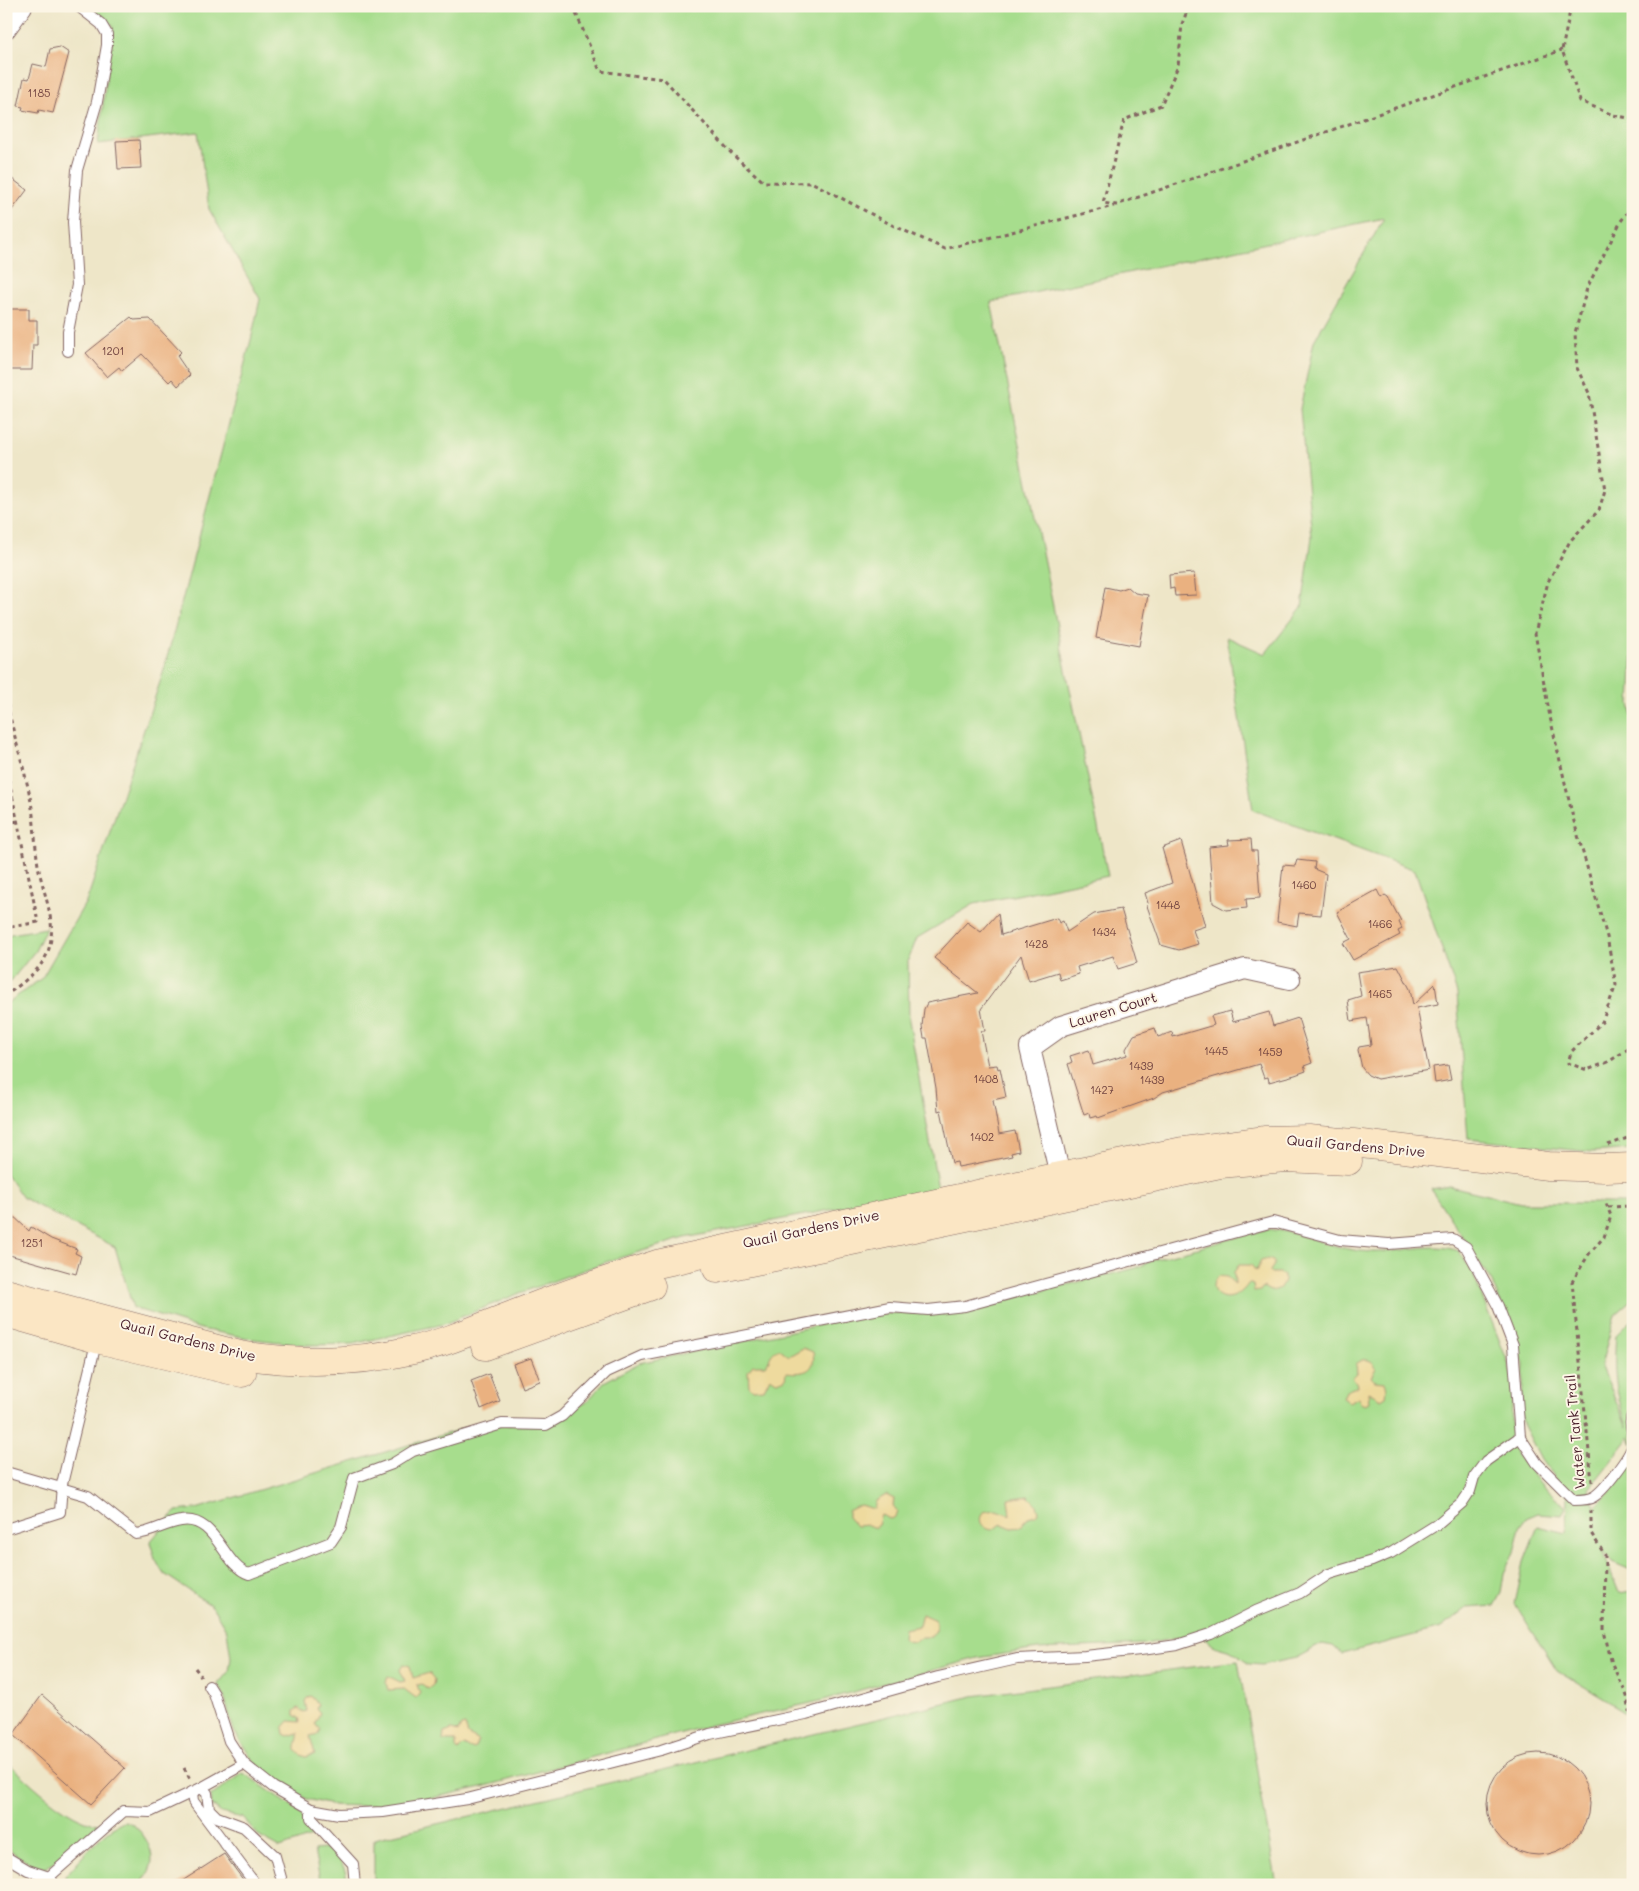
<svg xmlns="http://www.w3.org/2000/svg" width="1639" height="1891" font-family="Mali,sans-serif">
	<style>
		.green { fill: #a7dd8d; stroke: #787e5c }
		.sand { fill: #eeda9e; stroke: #9c7c64 }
		.building { fill: #eab180 }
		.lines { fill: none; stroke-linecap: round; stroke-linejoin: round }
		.service-casing { stroke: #836562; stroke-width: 12 }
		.minor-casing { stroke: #836562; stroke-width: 22 }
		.secondary-casing { stroke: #836562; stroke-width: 29 }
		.path { stroke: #836562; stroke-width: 3; stroke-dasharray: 4 4; stroke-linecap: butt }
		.service { stroke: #fff; stroke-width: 10 }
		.minor { stroke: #fff; stroke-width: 20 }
		.secondary { stroke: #fbe6c4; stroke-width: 28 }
		.labels { text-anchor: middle; stroke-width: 4; stroke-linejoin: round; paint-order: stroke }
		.number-label { font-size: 11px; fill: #724440 }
		.street-label { font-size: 14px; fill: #4a1f2b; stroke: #fcf5e5 }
	</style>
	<rect width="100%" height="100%" fill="#fcf5e5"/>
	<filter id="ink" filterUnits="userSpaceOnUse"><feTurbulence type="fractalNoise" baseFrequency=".02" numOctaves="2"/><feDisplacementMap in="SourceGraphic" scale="10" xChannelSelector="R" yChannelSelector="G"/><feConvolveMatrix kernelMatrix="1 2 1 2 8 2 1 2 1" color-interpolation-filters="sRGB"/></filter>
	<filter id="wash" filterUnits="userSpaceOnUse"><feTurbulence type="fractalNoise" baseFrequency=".0096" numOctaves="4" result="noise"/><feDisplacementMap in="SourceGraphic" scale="20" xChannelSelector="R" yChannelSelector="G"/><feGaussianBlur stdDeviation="1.12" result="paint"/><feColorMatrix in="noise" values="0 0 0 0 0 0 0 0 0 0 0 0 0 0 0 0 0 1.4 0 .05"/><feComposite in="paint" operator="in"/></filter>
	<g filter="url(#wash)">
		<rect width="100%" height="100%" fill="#eee6c8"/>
		<!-- green -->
		<g class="green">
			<polygon points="89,6 1633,6 1633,647 1630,703 1633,720 1633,1149 1592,1152 1468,1139 1457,993 1415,870 1253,810 1227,637 1265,654 1302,607 1312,537 1300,409 1314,341 1384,218 991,302 1108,876 974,904 917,938 908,961 909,1020 938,1189 685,1238 606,1262 520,1293 444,1324 352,1344 307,1345 253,1339 201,1329 133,1308 115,1247 23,1198 6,1174 6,1004 42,978 87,900 163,673 251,340 260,299 209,209 198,132 98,144 113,26"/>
			<polygon points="46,928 35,951 6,987 6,935"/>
			<path d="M1450,1186L1521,1203H1633V1299L1615,1315L1601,1365L1627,1427C1615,1388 1613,1375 1616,1335L1633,1318V1445L1630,1437L1589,1489L1595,1507L1618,1483L1633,1460V1571L1612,1562L1603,1552L1619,1593L1633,1591V1737L1629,1714L1557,1670L1515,1604L1524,1562L1538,1526L1567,1533L1568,1496L1541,1459L1521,1420L1524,1364L1492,1282L1431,1189Z"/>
			<path d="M1268,1229C1303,1232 1336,1251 1372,1252C1402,1253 1431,1241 1459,1251L1473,1274L1507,1360L1513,1379L1511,1429L1516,1454L1540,1483L1566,1507L1562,1515L1538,1513L1526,1518L1520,1527L1514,1552L1504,1573L1501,1593L1494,1606L1467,1608L1441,1628L1342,1654L1333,1646L1322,1644L1296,1658L1262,1665L1249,1664L1231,1651L1214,1646L1200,1634L1145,1644L1038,1649L977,1658L820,1701L711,1725L482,1787L432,1798L362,1806L332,1805L307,1799L278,1784L255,1764L234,1731L223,1693L218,1684L229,1671L231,1658L227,1631L212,1606L163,1573L155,1559L150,1542L176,1511L196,1509L475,1425H544L587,1402L604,1382L639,1363L858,1317L894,1313H951L1136,1268L1156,1259Z"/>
			<polygon points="1238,1661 1277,1885 374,1885 374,1839 973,1696"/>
			<path d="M6,1761C29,1781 68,1821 98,1824L84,1839L46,1868L32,1866L6,1847Z"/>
			<polygon points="242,1774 248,1776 298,1811 317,1835 280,1848 260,1837 243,1818 221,1813 212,1805 211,1796"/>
			<path d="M125,1821C140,1825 156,1850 151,1866C149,1873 144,1879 141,1885H66L65,1876C83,1857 101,1832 125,1821Z"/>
			<path d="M325,1849C341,1854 346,1870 348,1885H321L314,1850Z"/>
		</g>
		<!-- sand -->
		<g class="sand">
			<path d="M1268,1259L1273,1261L1274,1265L1270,1271L1271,1273H1280L1284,1276C1285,1287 1279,1290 1270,1291L1263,1287L1260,1291L1254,1292L1253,1285L1249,1283C1228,1314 1201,1289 1219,1276L1227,1277L1235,1284L1234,1272L1239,1265H1251L1256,1271L1261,1261Z"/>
			<path d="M803,1348L813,1352C817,1373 801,1374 786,1372L785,1379L778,1382L770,1377L764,1389L753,1390L749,1386L748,1371L753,1365H766C771,1358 770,1352 780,1349L789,1356Z"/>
			<path d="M1362,1360C1368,1359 1374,1361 1376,1368L1371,1377L1375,1381L1385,1382L1387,1389L1386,1396L1381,1399L1368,1392L1369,1403L1365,1405L1360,1403L1359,1397L1349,1402L1343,1398L1346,1391L1358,1386L1357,1382L1352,1378L1357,1373L1356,1364Z"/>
			<polygon points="886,1495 894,1499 893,1505 897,1512 895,1517 890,1519 881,1515 878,1525 874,1528 868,1525 856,1526 848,1517 848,1511 860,1505 874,1509 876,1501"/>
			<path d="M1028,1496L1037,1505L1039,1511L1036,1515L1028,1517L1021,1527L1012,1528L1002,1524L992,1530C982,1528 977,1521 983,1512L996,1510L1010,1515L1008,1499Z"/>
			<path d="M922,1614L935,1620C938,1626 935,1632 931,1637H921L915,1642L906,1641L903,1638L904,1629L919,1626Z"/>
			<polygon points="403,1664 410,1666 413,1678 429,1673 434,1679 433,1685 428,1689 422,1684 417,1685 420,1693 416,1698 404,1689 388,1690 386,1683 388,1676 400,1682 405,1681 400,1670"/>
			<path d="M311,1696L318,1704L316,1708L320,1713L315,1723L320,1729L318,1734L310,1736L315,1754L306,1757C288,1751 300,1743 298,1733L288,1736L284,1734L283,1728L289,1721L300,1722L299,1718L294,1715V1711L298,1708L304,1712L307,1711L305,1701L308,1697Z"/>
			<polygon points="465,1725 468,1735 478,1740 475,1748 471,1749 464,1745 458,1751 456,1748 456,1741 443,1741 444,1733 452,1730 458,1732 461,1726"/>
		</g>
		<g id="blocks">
			<!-- building -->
			<g class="building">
				<polygon points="60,47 69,53 53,113 39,110 38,113 22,110 23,107 18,106 24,78 29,79 33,64 46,67 50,49"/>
				<polygon points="139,140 141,168 118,169 116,141"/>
				<polygon points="6,174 27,190 6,218"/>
				<polygon points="6,309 29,309 29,320 37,320 37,345 33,345 32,370 6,370"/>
				<polygon points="131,317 134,320 150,319 181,352 177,356 190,375 178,386 172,379 169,382 142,354 122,371 119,367 107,377 86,353"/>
				<polygon points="1194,573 1196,595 1175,596 1174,588 1170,589 1169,575"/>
				<polygon points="1105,587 1119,590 1128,587 1135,593 1148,595 1139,646 1096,638"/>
				<polygon points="1251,839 1252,851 1257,851 1260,898 1246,899 1247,908 1226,910 1213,903 1209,847 1229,845 1228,840"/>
				<polygon points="1181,841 1205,926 1193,930 1198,944 1179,950 1161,945 1147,906 1148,903 1145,893 1172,883 1162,848"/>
				<polygon points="1297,860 1315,862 1314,869 1326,874 1321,915 1299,913 1297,926 1277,922 1283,865 1295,866"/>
				<polygon points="1377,890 1381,898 1385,895 1388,897 1401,921 1399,922 1402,929 1398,931 1400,935 1353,960 1343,943 1351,939 1337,912"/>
				<polygon points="1121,909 1137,963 1118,969 1113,956 1077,967 1079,974 1060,980 1058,972 1029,981 1021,955 981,1009 985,1031 981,1031 988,1066 997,1065 998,1069 1000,1068 1006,1097 993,1100 999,1134 1015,1131 1019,1151 1011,1153 1012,1156 974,1164 958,1167 957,1162 952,1163 941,1110 938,1111 936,1088 927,1038 924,1038 922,1026 924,1009 927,1003 978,993 934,958 967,922 981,932 998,913 1001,935 1057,918 1059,923 1063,921 1067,932 1094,914"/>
				<polygon points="1398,966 1410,989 1413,1005 1435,984 1438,1004 1417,1008 1429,1070 1377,1079 1368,1075 1362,1068 1358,1050 1359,1047 1371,1045 1367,1018 1351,1021 1348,1000 1361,996 1357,972"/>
				<polygon points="1230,1011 1233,1022 1269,1012 1273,1026 1298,1018 1312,1063 1304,1066 1306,1071 1295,1075 1269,1082 1268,1077 1264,1078 1259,1064 1163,1092 1154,1098 1098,1118 1097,1116 1090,1118 1089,1113 1084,1115 1068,1064 1072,1062 1070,1056 1089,1050 1093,1065 1127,1055 1126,1049 1134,1035 1155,1028 1158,1037 1172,1032 1173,1037 1214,1025 1211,1016"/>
				<polygon points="1448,1065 1451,1080 1435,1083 1433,1067"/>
				<polygon points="6,1209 29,1231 31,1227 51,1239 77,1249 75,1253 81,1256 76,1274 6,1254"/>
				<polygon points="531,1358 540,1381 522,1388 513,1364"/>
				<polygon points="489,1374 500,1401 481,1409 471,1381"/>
				<polygon points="42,1695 125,1768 91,1804 13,1735"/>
				<circle cx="1538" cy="1804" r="51"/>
				<polygon points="224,1854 247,1885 176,1885"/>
			</g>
		</g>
	</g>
	<g filter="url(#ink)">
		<use href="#blocks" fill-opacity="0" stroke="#836562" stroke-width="1"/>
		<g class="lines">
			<!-- service casing -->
			<g class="service-casing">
				<g id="service">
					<polyline points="68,351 68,332 77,285 73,222 77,170 97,102 107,45 107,34 101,24 78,6"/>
					<path d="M6,1472L88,1496L136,1534C152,1533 165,1523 181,1521C216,1515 223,1566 249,1574L331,1542L341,1527L354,1478L392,1464L413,1451L502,1424L546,1425L562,1416L607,1372L642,1356L890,1307L928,1310L965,1306L1273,1222L1340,1240L1389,1244L1453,1239L1466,1247L1498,1306L1513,1345L1520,1437L1537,1463L1574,1500C1580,1500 1588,1500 1593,1497C1603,1492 1631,1455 1633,1444C1635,1432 1627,1425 1633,1413"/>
					<polyline points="6,1529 60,1512 62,1484 97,1339"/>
					<polyline points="209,1686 214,1694 229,1741 244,1764 273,1787 311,1809 339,1814 383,1812 467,1799 661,1750 710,1734 806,1714 938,1677 1017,1659 1085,1656 1149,1649 1177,1645 1211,1634 1256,1611 1300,1593 1329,1574 1372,1561 1391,1553 1436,1525 1462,1503 1470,1491 1474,1477 1486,1461 1520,1437"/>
					<polyline points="201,1788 207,1793 209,1809 217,1817 244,1827 275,1856 283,1885"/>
					<polyline points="192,1792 193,1801 256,1885"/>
					<polyline points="311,1809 311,1818 353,1864 355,1885"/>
					<polyline points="6,1857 28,1870 49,1877"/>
					<polyline points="55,1885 49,1877 124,1811 150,1812 201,1788 244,1764"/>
				</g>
			</g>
			<!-- minor casing -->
			<g class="minor-casing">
				<g id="minor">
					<polyline points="6,28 22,6"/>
					<polyline points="1063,1188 1030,1048 1061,1026 1245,969 1290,979"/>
				</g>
			</g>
			<!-- secondary casing -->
			<g class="secondary-casing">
				<g id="secondary">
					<polyline points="717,1269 1220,1164 1285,1158 1348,1161"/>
					<path d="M6,1293L240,1355C298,1364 356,1363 413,1350C449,1342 483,1326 517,1313C563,1295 610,1279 657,1264L1060,1176L1183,1151L1264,1140L1309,1139L1353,1143L1548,1166L1606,1168L1633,1167"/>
					<polyline points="6,1313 97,1339 242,1373"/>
					<polyline points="485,1346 651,1286"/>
				</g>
			</g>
			<!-- path -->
			<g class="path">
				<polyline points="573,6 600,71 664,79 733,155 764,182 813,183 892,225 945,249 1114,206"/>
				<polyline points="1189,6 1182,24 1178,66 1161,105 1124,120 1103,203 1116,205 1562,50"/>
				<polyline points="1571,6 1562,50 1580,101 1613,115 1633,119"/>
				<polyline points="1633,205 1621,221 1587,288 1575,333 1577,368 1589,393 1605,490 1599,510 1570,541 1548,582 1535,633 1550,717 1573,818 1607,937 1616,985 1602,1022 1571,1052 1568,1063 1587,1070 1608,1062 1633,1046"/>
				<path d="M6,696C12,734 26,770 32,808C35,827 35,846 38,865C42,889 56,920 50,944C46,967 24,982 6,995"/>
				<polyline points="6,765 38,922 6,928"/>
				<polyline points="6,823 18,821"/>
				<polyline points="1608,1145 1633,1136"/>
				<polyline points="1608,1207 1633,1206"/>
				<polyline points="1592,1482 1572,1282 1589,1254 1604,1237 1611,1216 1605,1201"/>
				<polyline points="1591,1510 1591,1533 1605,1555 1604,1631 1612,1664 1627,1696 1633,1725"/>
				<polyline points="195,1668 201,1676"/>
				<polyline points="184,1768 190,1779"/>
			</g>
			<!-- service -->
			<use href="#service" class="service"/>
			<!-- minor -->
			<use href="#minor" class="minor"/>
			<!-- secondary -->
			<use href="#secondary" class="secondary"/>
		</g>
	</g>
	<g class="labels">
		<!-- number labels -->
		<g class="number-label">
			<text x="39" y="97">1185</text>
			<text x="113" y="355">1201</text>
			<text x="1304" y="889">1460</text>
			<text x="1168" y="909">1448</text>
			<text x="1380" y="928">1466</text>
			<text x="1104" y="936">1434</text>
			<text x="1036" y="948">1428</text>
			<text x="1380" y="998">1465</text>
			<text x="1216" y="1055">1445</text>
			<text x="1270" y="1056">1459</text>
			<text x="1141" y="1070">1439</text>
			<text x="986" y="1083">1408</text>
			<text x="1152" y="1084">1439</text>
			<text x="1102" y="1094">1427</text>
			<text x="982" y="1141">1402</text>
			<text x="32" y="1247">1251</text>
		</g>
		<!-- street labels -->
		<g class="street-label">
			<text transform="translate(1113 1010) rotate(-17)" y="5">Lauren Court</text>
			<text transform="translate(1356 1146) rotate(5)" y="5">Quail Gardens Drive</text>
			<text transform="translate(811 1229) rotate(-12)" y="5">Quail Gardens Drive</text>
			<text transform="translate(188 1340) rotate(14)" y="5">Quail Gardens Drive</text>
			<text transform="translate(1575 1432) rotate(-95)" y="5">Water Tank Trail</text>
		</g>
	</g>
	<!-- margin -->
	<rect width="1639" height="1891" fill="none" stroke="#fcf5e5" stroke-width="25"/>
</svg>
